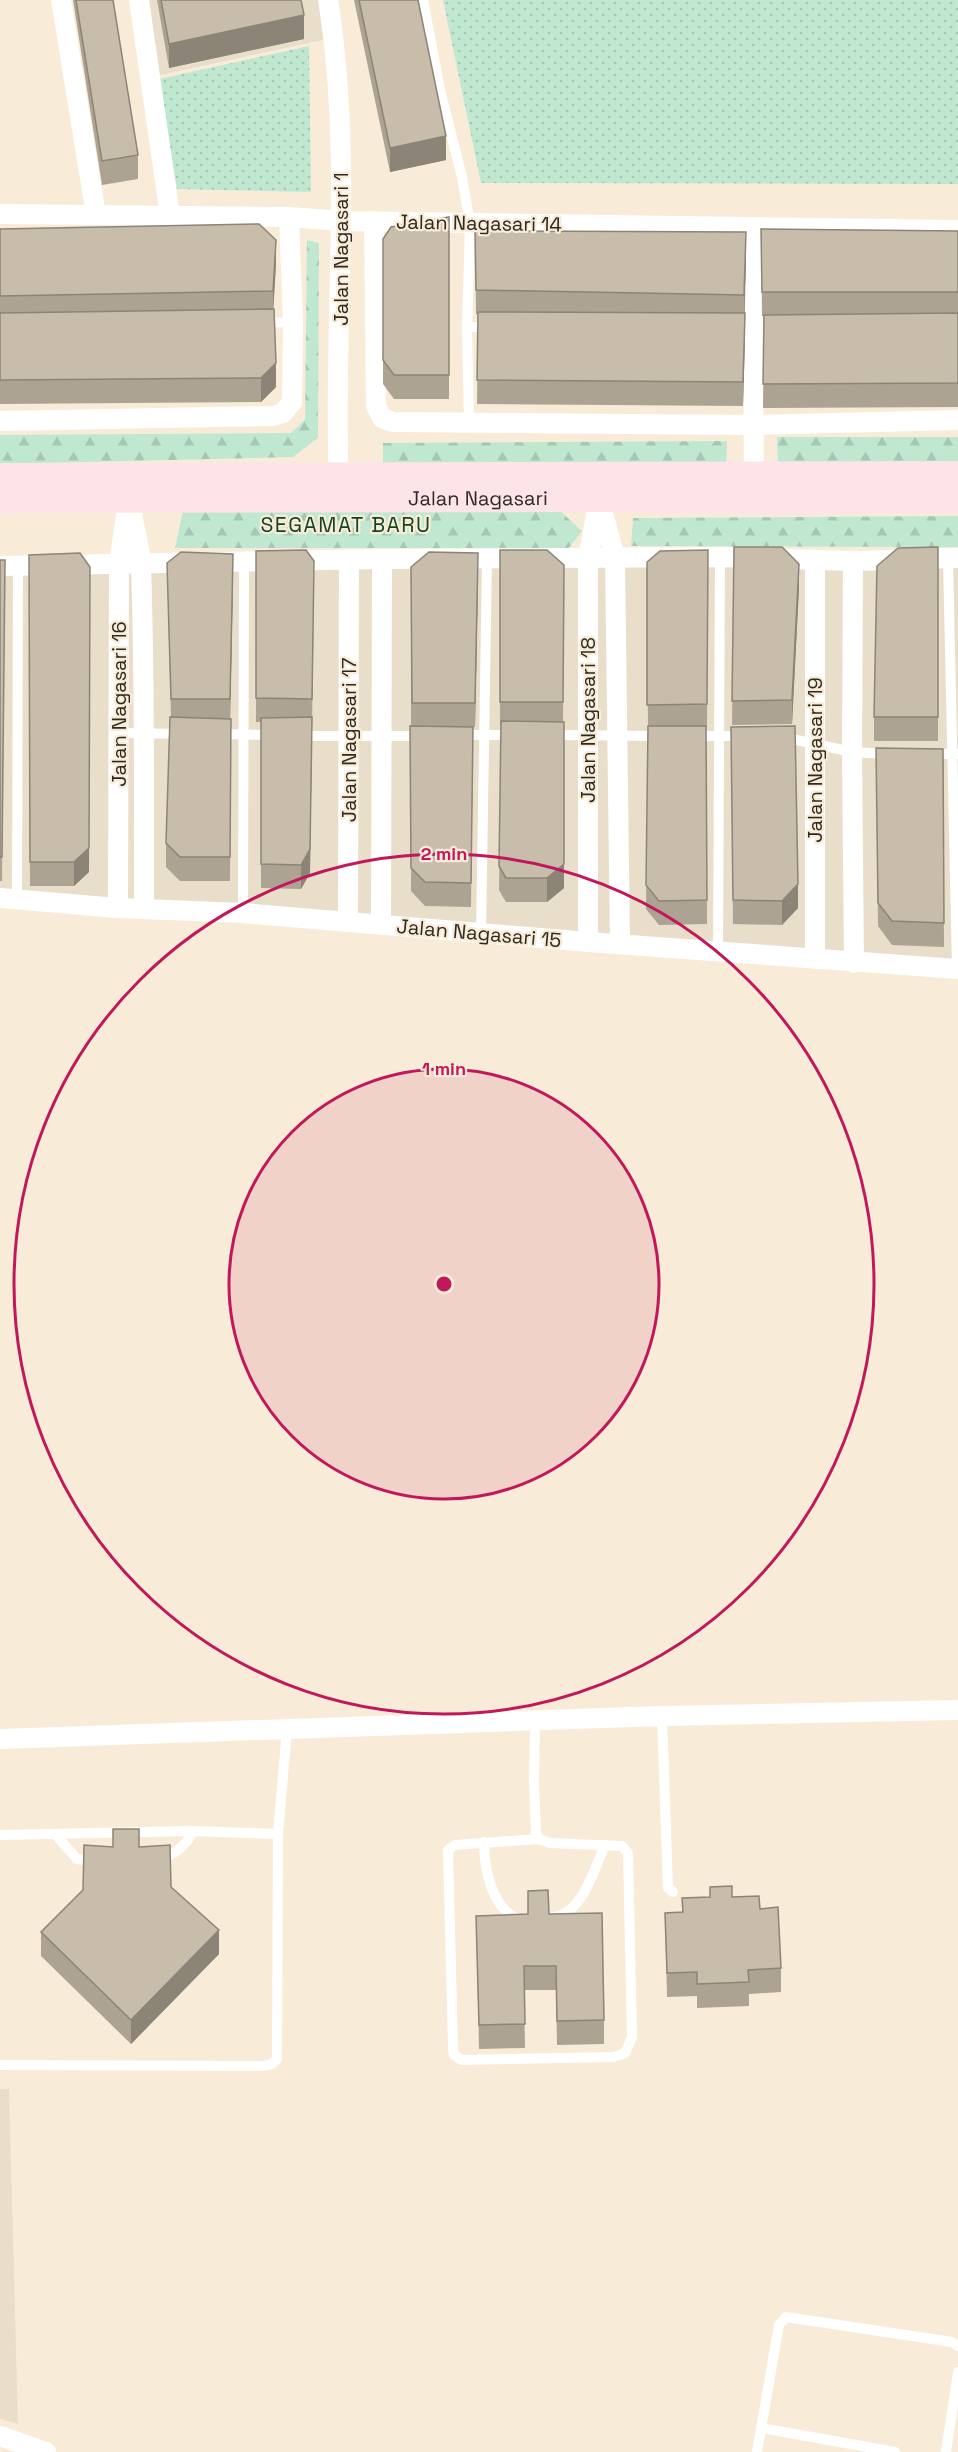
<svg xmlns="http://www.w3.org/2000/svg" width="958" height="2452" font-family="'Space Grotesk',sans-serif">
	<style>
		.commercial { fill: #e9deca }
		.grass { fill: url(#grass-dots) }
		.forest { fill: url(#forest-firs) }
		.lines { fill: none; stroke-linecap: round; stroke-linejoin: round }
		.lane { stroke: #fff; stroke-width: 10 }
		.street { stroke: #fff; stroke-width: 20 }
		.secondary { stroke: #fce4e8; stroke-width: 28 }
		.wall { fill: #aca392 }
		.shaded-wall { fill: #8c8477 }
		.building { fill: #c8bdaa; stroke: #8c8477; stroke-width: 1.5 }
		.ring { fill: none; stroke: #c2185b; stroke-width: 3 }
		.labels { text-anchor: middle; stroke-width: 4.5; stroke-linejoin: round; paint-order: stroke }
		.street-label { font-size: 20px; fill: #2d2921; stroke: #f8ecd8 }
		.neighbourhood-label { font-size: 21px; letter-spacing: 1.5px; fill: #124421; stroke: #f8ecd8 }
		.centre { fill: #c2185b; stroke: #f8ecd8; stroke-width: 3 }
		.ring-label { font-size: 18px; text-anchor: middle; font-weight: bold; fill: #c2185b; stroke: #f8ecd8; stroke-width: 4.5; stroke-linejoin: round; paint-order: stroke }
	</style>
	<defs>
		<pattern id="grass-dots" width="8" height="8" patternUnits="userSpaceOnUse" patternTransform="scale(1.5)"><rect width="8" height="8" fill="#c0e8d1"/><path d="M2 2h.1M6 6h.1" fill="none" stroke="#a5c7b3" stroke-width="1.8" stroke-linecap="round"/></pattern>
		<pattern id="forest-firs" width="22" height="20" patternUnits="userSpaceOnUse" patternTransform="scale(1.5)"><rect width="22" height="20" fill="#c0e8d1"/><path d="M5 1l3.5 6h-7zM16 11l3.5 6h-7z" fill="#a5c7b3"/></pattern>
	</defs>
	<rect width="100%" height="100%" fill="#f8ecd8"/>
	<!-- commercial -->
	<g class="commercial">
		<polygon points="146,0 321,0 327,39 156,76"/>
		<polygon points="958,557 958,977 354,928 0,906 0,559"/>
		<polygon points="0,2089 9,2089 18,2424 0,2419"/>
	</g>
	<!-- grass -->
	<g class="grass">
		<polygon points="443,0 958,0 958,184 481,183"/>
		<polygon points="309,46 311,192 177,189 159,79"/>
	</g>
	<!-- forest -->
	<g class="forest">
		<polygon points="307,240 319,243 318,438 293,457 0,464 0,435 291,433 305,420"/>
		<polygon points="777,437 958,437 958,467 778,469"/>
		<polygon points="727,441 726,470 383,469 383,443"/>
		<polygon points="559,510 582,531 569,548 175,548 183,511"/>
		<polygon points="958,516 958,547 631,546 633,518"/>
	</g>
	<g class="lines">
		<!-- lane -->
		<g class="lane">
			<polyline points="423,0 440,90 462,177 470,223 467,327 469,422"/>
			<polyline points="261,323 293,322"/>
			<polyline points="467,327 490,327"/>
			<polyline points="948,558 957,969"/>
			<polyline points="119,733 182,734"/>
			<polyline points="219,734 272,735"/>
			<polyline points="459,735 515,735"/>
			<polyline points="552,735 659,736"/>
			<polyline points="297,736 422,736"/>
			<polyline points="693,736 743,736"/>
			<polyline points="783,737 852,752 889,754"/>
			<polyline points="928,754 958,754"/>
			<polyline points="17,899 18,565"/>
			<polyline points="243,913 244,562"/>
			<polyline points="481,934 487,559"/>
			<polyline points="718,951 720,557"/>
			<polyline points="662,1716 668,1888 673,1892"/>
			<polyline points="535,1720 534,1784 536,1833 539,1839 550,1843 622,1846 628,1853 632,2037 625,2053 613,2057 462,2060 454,2055 453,2047 448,1850 455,1845 539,1839"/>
			<polyline points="55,1834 77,1859 97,1862"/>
			<polyline points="0,1835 193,1831 278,1834"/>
			<path d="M484,1842C484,1869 492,1912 522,1920"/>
			<path d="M158,1860C174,1855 186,1847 193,1831"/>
			<path d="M553,1917C583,1914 594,1869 605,1845"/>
			<polyline points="0,2065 262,2066 272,2064 277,2059 278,1834 287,1729"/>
			<polyline points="761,2428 895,2452"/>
			<polyline points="757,2452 779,2325 786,2317 952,2342 958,2346"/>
			<polyline points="946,2452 958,2372"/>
		</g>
		<!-- street -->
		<g class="street">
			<polyline points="61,0 96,215"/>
			<polyline points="139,0 170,216"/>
			<path d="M328,0C354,161 332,324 339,487"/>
			<polyline points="0,214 289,217 341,221 958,230"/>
			<polyline points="374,221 376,406 382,418 393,422 755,425 958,420"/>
			<polyline points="752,227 754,487"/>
			<polyline points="0,421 273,416 283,413 292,402 293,322 289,217"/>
			<path d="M128,486C129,514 140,540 141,567C145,681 144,795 144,909"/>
			<polyline points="599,486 599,498 615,558 620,944"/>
			<polyline points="853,561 852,752 854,963"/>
			<polyline points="0,566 382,559 720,557 853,561 958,558"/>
			<polyline points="0,898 118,908 243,913 588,942 958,969"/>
			<polyline points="118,908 119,564 126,515"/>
			<polyline points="348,922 349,559"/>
			<polyline points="381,925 382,559"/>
			<polyline points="588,942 588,559 598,504"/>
			<polyline points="815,959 815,560"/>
			<polyline points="0,1739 662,1716 958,1710"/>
			<polyline points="0,2436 46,2452"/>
		</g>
		<!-- secondary -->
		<g class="secondary">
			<polyline points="0,477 958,475"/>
			<path id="s1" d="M0,499L599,498L754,501L958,499"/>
		</g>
	</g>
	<!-- wall -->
	<g class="wall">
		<polygon points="73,0 113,0 138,155 138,179 102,185"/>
		<polygon points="157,0 301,0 304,39 169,68"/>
		<polygon points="354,0 418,0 446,160 390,172"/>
		<polygon points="449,217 449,399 394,399 383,384 383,239"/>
		<polygon points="0,229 276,264 273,309 276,387 261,402 0,404"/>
		<polygon points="761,229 958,231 958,407 763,408 764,316 762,316"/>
		<polygon points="475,231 746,256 743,406 477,404 478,315 476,314"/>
		<polygon points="734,547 799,588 792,724 732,725"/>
		<polygon points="938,547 938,741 874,741 874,717"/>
		<polygon points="500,550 564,565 563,722 564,888 547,902 506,902 499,890 501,726 500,726"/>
		<polygon points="708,550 707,728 706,728 707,924 659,925 646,909 648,729 647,562"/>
		<polygon points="256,551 314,585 310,873 301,889 261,888 261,722 256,722"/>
		<polygon points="29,555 89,872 74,886 30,886"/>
		<polygon points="0,560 5,560 2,881 0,881"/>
		<polygon points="167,563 233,578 230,719 231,719 230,881 180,881 166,867 166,843 171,717"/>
		<polygon points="411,567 478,577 475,727 473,727 471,907 425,906 411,891"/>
		<polygon points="731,727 798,908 782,925 733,924"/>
		<polygon points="876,748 943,749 944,947 892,945 878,926"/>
		<polygon points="113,1847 139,1847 171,1887 219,1954 131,2044 41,1956 41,1932 83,1890"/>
		<polygon points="710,1887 760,1909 781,1968 781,1992 749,1994 749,2006 697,2008 697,1996 667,1997 665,1913 682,1912 682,1898 710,1897"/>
		<polygon points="549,1914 604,2020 604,2044 557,2045 556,1990 524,1990 525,2048 479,2049 476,1916"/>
	</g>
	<!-- shaded-wall -->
	<g class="shaded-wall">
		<polygon points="304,15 304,39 169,68 169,44"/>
		<polygon points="446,136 446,160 390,172 390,148"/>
		<polygon points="746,232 746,256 744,319 744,295"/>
		<polygon points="276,240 276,264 273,315 273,291"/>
		<polygon points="745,313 745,337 743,406 743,382"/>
		<polygon points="276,363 276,387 261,402 261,378"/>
		<polygon points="478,553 478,577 475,727 475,703"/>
		<polygon points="233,554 233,578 230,723 230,699"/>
		<polygon points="799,564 799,588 792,724 792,700"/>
		<polygon points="90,567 89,872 74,886 74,862"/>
		<polygon points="312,717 310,873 301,889 301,865"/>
		<polygon points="564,722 564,888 547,902 547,878"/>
		<polygon points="798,884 798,908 782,925 782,901"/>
		<polygon points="219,1930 219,1954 131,2044 131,2020"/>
	</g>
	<!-- building -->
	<g class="building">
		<polygon points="76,0 113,0 138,155 102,161"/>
		<polygon points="161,0 301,0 304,15 169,44"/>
		<polygon points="359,0 418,0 446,136 390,148"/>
		<polygon points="449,217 449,375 394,375 383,360 383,239 391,227"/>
		<polygon points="259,224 276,240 273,291 0,296 0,229"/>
		<polygon points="761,229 958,231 958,292 762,292"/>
		<polygon points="475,231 746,232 744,295 476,290"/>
		<polygon points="274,309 276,363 261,378 0,380 0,313"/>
		<polygon points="478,312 745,313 743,382 477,380"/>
		<polygon points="958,313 958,383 763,384 764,315"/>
		<polygon points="734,547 782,547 799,564 792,700 732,701"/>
		<polygon points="938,547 938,717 874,717 877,566 898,548"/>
		<polygon points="306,550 314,561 312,699 256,698 256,551"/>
		<polygon points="500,550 547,550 564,565 563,702 500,702"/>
		<polygon points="708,550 707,704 647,705 647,562 660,551"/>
		<polygon points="181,552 233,554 230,699 171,699 167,563"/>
		<polygon points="429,552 478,553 475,703 412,703 411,567"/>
		<polygon points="80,553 90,567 89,848 74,862 30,862 29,555"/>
		<polygon points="0,560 5,560 2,857 0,857"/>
		<polygon points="170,717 231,719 230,857 180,857 166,843"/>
		<polygon points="312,717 310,849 301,865 261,864 261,718"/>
		<polygon points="501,721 564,722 564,864 547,878 506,878 499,866"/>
		<polygon points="410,726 473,727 471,883 425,882 411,868"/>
		<polygon points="648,726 706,726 707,900 659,901 646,885"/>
		<polygon points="795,726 798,884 782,901 733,900 731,727"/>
		<polygon points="876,748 943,749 944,923 892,921 878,903"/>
		<polygon points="113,1829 139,1829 139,1847 170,1845 171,1887 219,1930 131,2020 41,1932 83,1890 84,1845 113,1847"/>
		<polygon points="732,1886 732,1897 759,1896 760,1909 778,1907 781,1968 748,1970 749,1982 697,1984 697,1972 667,1973 665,1913 683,1912 682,1898 710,1897 710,1887"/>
		<polygon points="548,1890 549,1914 602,1913 604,2020 557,2021 556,1966 524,1966 525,2024 479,2025 476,1916 528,1914 528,1891"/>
	</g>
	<!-- distance rings -->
	<circle cx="444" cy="1284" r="215" fill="#c2185b" fill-opacity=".12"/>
	<g class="ring">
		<circle cx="444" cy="1284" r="215"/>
		<circle cx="444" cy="1284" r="430"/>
	</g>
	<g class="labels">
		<!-- street labels -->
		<g class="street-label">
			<text transform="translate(479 223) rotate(1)" y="7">Jalan Nagasari 14</text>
			<text transform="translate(341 249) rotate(-90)" y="7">Jalan Nagasari 1</text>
			<text dy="7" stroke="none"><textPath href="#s1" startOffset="478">Jalan Nagasari</textPath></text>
			<text transform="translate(119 704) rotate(-90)" y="7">Jalan Nagasari 16</text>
			<text transform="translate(588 720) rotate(-90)" y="7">Jalan Nagasari 18</text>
			<text transform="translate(349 740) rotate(-90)" y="7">Jalan Nagasari 17</text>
			<text transform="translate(815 760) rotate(-90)" y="7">Jalan Nagasari 19</text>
			<text transform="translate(479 933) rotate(5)" y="7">Jalan Nagasari 15</text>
		</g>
		<!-- neighbourhood labels -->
		<g class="neighbourhood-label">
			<text x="346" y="532">SEGAMAT BARU</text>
		</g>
	</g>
	<circle cx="444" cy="1284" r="9" class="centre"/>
	<g class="ring-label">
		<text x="444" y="860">2 min</text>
		<text x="444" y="1075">1 min</text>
	</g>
</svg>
